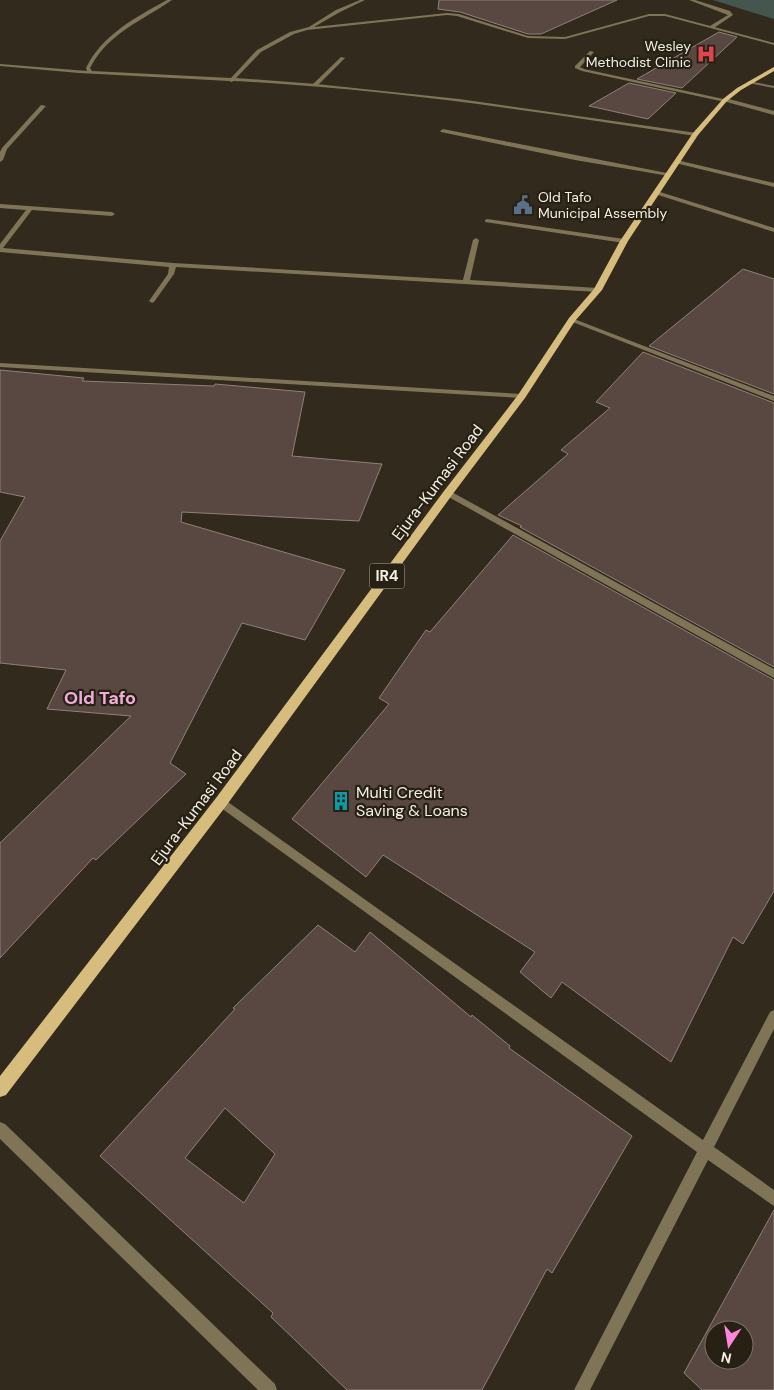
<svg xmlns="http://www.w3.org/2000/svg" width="774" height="1390" font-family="'DM Sans',sans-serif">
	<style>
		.green { fill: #44564d }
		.building { fill: #594842; stroke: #928078; fill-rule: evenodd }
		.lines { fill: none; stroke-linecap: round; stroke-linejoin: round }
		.lane { fill: #807456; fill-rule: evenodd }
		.street { fill: #807456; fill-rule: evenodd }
		.primary { fill: #d6bd7d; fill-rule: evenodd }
		.labels { text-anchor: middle; stroke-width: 4.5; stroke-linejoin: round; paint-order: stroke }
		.far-poi-label { font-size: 14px; fill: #f2eee5; stroke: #272113; text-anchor: end }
		.shield { fill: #272113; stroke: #b5b0a6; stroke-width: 1 }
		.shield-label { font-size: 15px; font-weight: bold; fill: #f2eee5 }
		.street-label { font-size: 16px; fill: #f2eee5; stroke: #272113 }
		.poi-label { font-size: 16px; fill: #f2eee5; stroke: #272113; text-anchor: start }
		.neighbourhood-label { font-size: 18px; font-weight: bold; fill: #f1addc; stroke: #272113 }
	</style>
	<rect width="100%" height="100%" fill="#312a1d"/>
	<!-- green -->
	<polygon class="green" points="713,0 774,0 774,19"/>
	<!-- building -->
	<g class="building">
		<polygon points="439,0 617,0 541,34 528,34 460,12 438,9"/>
		<polygon points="719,32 737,37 682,88 637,79"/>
		<polygon points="629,83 676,93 648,119 589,106"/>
		<polygon points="743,269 774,279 774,394 649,346"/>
		<polygon points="643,352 774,403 774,667 520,527 522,526 498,515 568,454 561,450 610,408 596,402"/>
		<polygon points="0,370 84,378 82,381 214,386 215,384 305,392 292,456 382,464 359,521 182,512 181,522 345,570 305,640 242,623 170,763 186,774 96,860 93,858 0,958 0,843 131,716 47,709 66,670 0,663 0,541 25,497 0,492"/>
		<polygon points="513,535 774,680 774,891 743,944 733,937 671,1062 562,982 551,998 520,972 535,952 383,855 366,877 292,819 389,704 379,698 426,630 430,632"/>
		<path d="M318,925L355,952L370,932L471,1017L472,1015L510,1046L509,1048L632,1136L552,1273L547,1269L482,1390H347L271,1317L273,1313L100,1156L235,1009L233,1008ZM225,1108L275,1154L244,1203L185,1158Z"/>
		<path d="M774,1210V1390H702L684,1373ZM714,1330H744V1360H714Z"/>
	</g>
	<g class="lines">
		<!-- lane -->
		<g class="lane">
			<polygon points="689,0 695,0 730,11 733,15 714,28 710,28 710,26 728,15"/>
			<polygon points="590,51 594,52 580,67 584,69 728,100 725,102 582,71 575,68 575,66"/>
			<polygon points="341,57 345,58 317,86 313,86 313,84"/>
			<polygon points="748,81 774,86 774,88 748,83"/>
			<polygon points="677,160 774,183 774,187 675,163 675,161"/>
			<polygon points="487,219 624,239 627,241 624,243 485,222 485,220"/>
		</g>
		<!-- street -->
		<g class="street">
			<path d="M167,0H172C142,21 108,33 90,68L92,71L231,78L257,50L290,32L309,27L336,10L360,0H365L340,12L314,27L447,13L459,14L528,36L565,37L649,14H665L774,43V45L665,16H649L565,39L528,38L457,16L447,15L307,30L294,34L261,52L236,78L316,84L459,99L697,133L698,134L695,136C542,112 388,89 234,81L231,82L229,81L79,73L0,66V64L87,71L86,68C102,35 136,17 167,0Z"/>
			<polygon points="725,98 774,111 774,115 723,101"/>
			<polygon points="41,105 46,106 7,149 3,160 0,162 0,152 2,148"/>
			<polygon points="443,129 672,174 669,176 575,160 441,132 440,131"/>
			<polygon points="657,191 774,228 774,232 655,194 654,193"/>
			<polygon points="0,204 112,212 115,214 112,216 32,210 3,248 173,263 463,280 473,240 476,238 479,240 470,280 598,288 601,290 598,292 176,267 174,274 154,302 152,303 149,301 168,274 169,267 0,252 0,244 26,210 0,208"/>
			<polygon points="570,319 574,319 774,396 774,401 570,321"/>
			<polygon points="0,363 522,394 526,396 522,398 0,367"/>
			<polygon points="448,490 774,669 774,678 445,495 445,491"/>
			<polygon points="221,797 703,1140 770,1012 774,1010 774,1029 714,1147 774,1190 774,1206 708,1160 590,1390 574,1390 697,1152 217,805 216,802 217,799"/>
			<polygon points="0,1122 5,1124 275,1384 277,1390 258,1390 0,1139"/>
		</g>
		<!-- primary -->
		<polygon class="primary" points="774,67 774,71 741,90 727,101 698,135 628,241 602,290 575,321 525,398 452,495 226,806 6,1095 0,1097 0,1076 216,798 444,491 518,395 569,318 594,289 620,241 693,133 723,99 737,88"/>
	</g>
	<!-- icons -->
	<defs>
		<g id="hospital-bare" transform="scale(1.5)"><path d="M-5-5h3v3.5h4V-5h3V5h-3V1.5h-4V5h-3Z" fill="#e0444e" stroke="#272113" stroke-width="2.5" paint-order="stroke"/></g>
		<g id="civic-bare" transform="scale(1.5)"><path d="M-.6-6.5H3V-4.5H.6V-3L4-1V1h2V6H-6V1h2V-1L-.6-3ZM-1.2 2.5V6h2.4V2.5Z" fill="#5c6f8a" stroke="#272113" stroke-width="2.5" paint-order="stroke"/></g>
		<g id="building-bare" transform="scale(1.5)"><path d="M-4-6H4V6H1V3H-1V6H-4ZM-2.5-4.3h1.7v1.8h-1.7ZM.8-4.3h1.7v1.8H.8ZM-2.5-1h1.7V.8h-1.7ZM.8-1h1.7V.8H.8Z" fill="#0f9aa8" stroke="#272113" stroke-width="2.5" paint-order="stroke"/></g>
	</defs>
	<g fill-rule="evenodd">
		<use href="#hospital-bare" x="706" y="54"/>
		<use href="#civic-bare" x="523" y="205"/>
		<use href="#building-bare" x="341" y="801"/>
	</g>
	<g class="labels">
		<!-- far-poi labels -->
		<g class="far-poi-label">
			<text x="691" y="51">Wesley<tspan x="691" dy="16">Methodist Clinic</tspan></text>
			<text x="538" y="202" text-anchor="start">Old Tafo<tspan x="538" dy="16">Municipal Assembly</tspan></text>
		</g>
		<!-- shield labels -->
		<rect class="shield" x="369.5" y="563.5" width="35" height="25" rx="4"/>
		<g class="shield-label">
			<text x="387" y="581">IR4</text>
		</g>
		<!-- street labels -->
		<g class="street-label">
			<text transform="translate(437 482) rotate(-53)" y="6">Ejura-Kumasi Road</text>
			<text transform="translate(196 807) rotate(-53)" y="6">Ejura-Kumasi Road</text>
		</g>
		<!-- poi labels -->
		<g class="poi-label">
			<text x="356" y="798">Multi Credit<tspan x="356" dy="18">Saving &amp; Loans</tspan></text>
		</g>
		<!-- neighbourhood labels -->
		<g class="neighbourhood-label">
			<text x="100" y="704">Old Tafo</text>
		</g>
	</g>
	<!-- north arrow -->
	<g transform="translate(729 1345) rotate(192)"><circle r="24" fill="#272113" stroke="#787367"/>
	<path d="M0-4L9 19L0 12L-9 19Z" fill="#ff85de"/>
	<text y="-8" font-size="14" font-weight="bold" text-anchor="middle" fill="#f2eee5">N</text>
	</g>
</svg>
